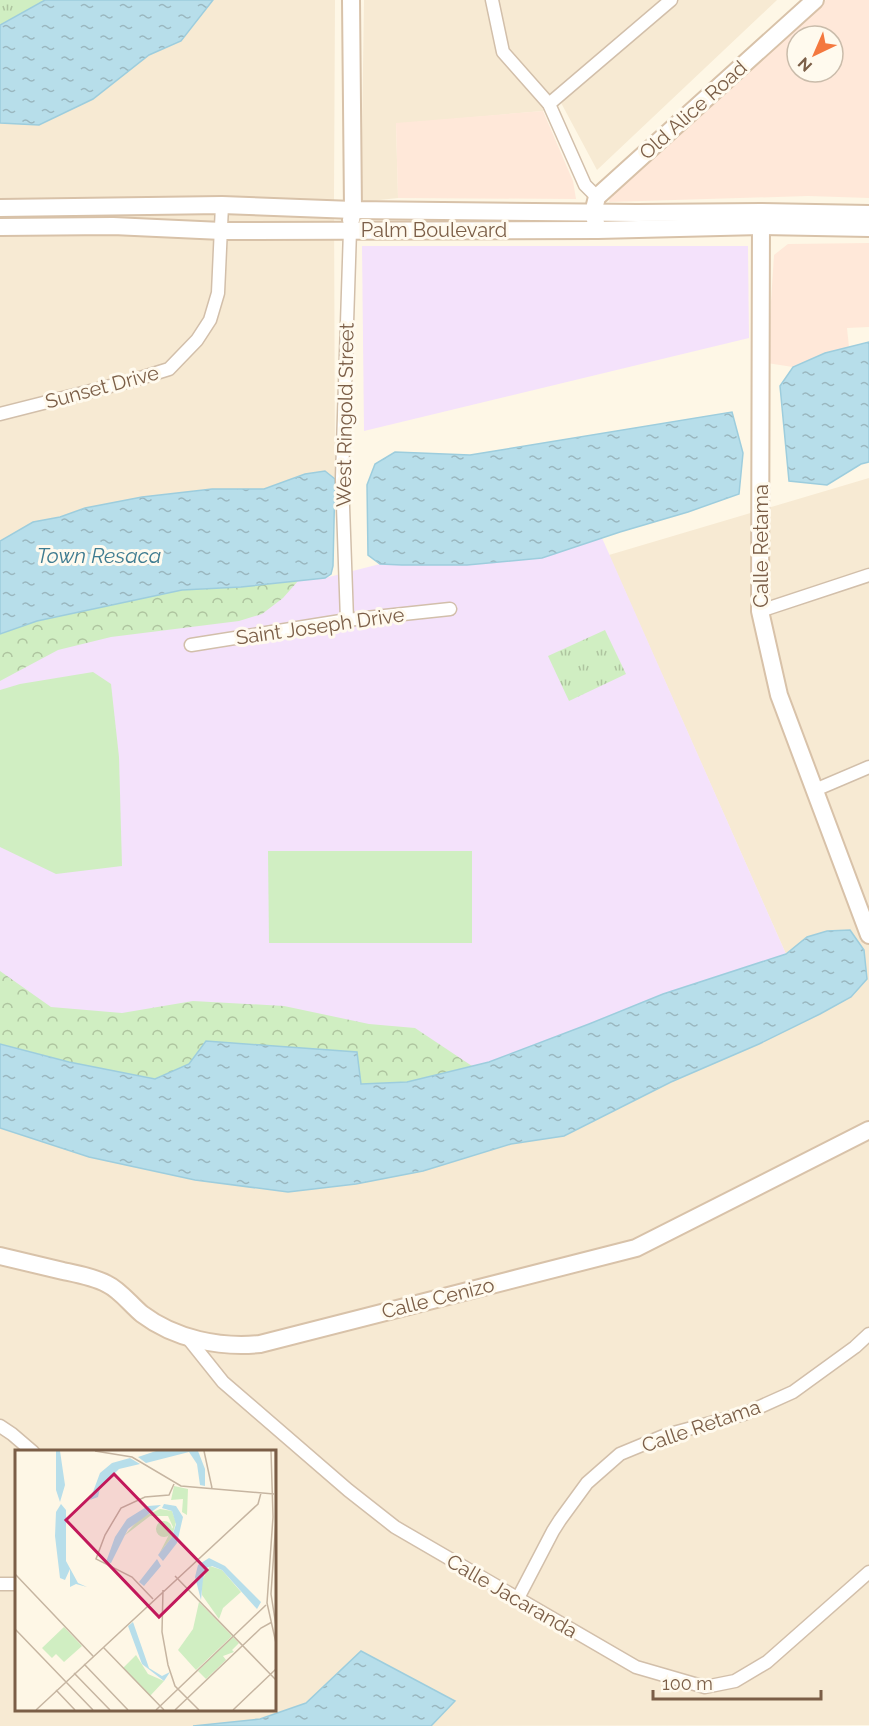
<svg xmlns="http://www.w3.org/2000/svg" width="869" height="1726" font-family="Raleway,sans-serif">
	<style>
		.residential { fill: #f7ead3; fill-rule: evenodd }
		.commercial { fill: #ffe8d9; fill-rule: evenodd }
		.education { fill: #f4e2fb }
		.grass { fill: #d0eec2 }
		.forest { fill: url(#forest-crowns) }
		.park { fill: url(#park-tufts) }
		.water { fill: url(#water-ripples); stroke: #9dcddd; stroke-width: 1.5 }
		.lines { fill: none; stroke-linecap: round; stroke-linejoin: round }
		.street-casing { stroke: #d2bfaa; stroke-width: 15 }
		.secondary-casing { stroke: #d8c2a9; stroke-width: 20 }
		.street { stroke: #fff; stroke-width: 12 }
		.secondary { stroke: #fff; stroke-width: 16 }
		.labels { text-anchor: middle; stroke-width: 6; stroke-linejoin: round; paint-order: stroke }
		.street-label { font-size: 20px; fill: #7b5e47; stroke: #fffaee }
		.water-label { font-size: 21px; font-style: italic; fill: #3e7b90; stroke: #fffaee }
		.inset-road { fill: none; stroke: #c6b5a1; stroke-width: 1.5 }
		.view { fill: #c2185b; fill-opacity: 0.15; stroke: #c2185b; stroke-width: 3 }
		.inset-edge { fill: none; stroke: #7b5e47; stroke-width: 3 }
	</style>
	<defs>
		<pattern id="forest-crowns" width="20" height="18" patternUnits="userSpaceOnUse" patternTransform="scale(1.5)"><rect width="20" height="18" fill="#d0eec2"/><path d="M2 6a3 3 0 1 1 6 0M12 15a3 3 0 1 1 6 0" fill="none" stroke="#aec49f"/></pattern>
		<pattern id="park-tufts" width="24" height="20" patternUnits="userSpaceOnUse" patternTransform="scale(1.5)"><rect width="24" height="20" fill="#d0eec2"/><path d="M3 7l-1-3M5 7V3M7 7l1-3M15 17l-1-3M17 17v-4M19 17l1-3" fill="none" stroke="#aec49f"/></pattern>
		<pattern id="water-ripples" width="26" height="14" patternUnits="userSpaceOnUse" patternTransform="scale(1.5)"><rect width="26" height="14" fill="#b7deea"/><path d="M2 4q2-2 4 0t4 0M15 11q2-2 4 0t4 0" fill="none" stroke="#9ab7bf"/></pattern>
	</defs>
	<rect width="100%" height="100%" fill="#fef7e6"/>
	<!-- residential -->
	<g class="residential">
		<polygon points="213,0 335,0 334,196 335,479 325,471 305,474 264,489 212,489 142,497 85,508 60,517 33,522 0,541 0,123 39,125 93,99 149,55 181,41"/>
		<polygon points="364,0 777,0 597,170 559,99 543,111 396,124 398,198 361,202"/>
		<path d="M869,478V1725L431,1726L455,1701L361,1651L306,1703L260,1719L193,1726H0V1128L89,1157L195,1180L288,1192L356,1184L423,1171L511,1144L564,1136L671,1082L759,1044L820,1014L851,997L807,937L786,954L609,555ZM16,1452H274V1710H16Z"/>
	</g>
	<!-- commercial -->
	<g class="commercial">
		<path d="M826,0H869V198L808,196L609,202L611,193ZM797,36H833V72H797Z"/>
		<polygon points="543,111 573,181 576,199 398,198 396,123"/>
		<polygon points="869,243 869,327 847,328 849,347 825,353 793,367 767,363 774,255 788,244"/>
	</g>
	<!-- education -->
	<g class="education">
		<polygon points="748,246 749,338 364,431 362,246"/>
		<polygon points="602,538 786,954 663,994 589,1024 489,1062 407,1082 0,1044 0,634 241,587 325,578 380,564 467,565 542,558"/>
	</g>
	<!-- grass -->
	<g class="grass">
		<polygon points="93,672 111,684 119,757 122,866 56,874 0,847 0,690 20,684"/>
		<polygon points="268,851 472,851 472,943 269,943"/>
	</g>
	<!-- forest -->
	<g class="forest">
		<polygon points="298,581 283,598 262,614 239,621 111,637 58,650 0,681 0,634 37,621 182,590 241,587"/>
		<polygon points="0,971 51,1007 122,1013 193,1001 284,1006 369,1024 415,1028 472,1066 407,1082 361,1084 189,1064 155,1079 69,1062 0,1044"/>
	</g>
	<!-- park -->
	<g class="park">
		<polygon points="0,0 45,0 0,25"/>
		<polygon points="605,630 626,674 569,701 548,656"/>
	</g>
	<!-- water -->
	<g class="water">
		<polygon points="45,0 213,0 181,41 149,55 93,99 39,125 0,123 0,25"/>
		<polygon points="869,342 869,462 861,464 827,485 789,481 780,386 793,367 825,353"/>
		<polygon points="732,412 743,453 739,494 688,512 620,532 542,558 467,565 402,565 380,564 368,555 367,485 375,464 395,452 470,455"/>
		<polygon points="325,471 335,479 333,566 331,574 325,578 241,587 182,590 37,621 0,634 0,541 33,522 60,517 85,508 142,497 212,489 264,489 305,474"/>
		<polygon points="850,930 864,950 867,979 851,997 820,1014 759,1044 671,1082 564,1136 511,1144 423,1171 356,1184 288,1192 195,1180 89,1157 0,1128 0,1044 69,1062 155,1079 189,1064 206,1041 357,1052 361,1084 407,1082 489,1062 589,1024 663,994 786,954 807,937 827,931"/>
		<polygon points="361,1651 455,1701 431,1726 193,1726 260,1719 306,1703"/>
	</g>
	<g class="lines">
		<!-- street casing -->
		<g class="street-casing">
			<g id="street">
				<polyline points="492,0 503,52 549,104 585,185 597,197"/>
				<polyline points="549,104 671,0"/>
				<polyline points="0,414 134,380 169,369 197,340 210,320 218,293 222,205"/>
				<polyline points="760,611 869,575"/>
				<polyline points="347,620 342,478 350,230"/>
				<polyline points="191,645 347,620 450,609"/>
				<polyline points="815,790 869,767"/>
				<polyline points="187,1337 223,1382 348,1490 395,1527 636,1667 705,1687 735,1681 767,1662 869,1572"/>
				<polyline points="0,1426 12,1434 33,1452"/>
				<polyline points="0,1584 16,1584"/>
				<polyline points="517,1600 553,1531 560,1520 587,1483 620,1454 666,1435 744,1414 793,1392 855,1347 869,1334"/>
			</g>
		</g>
		<!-- secondary casing -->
		<g class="secondary-casing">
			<g id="secondary">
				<polyline points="351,0 353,210 351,220"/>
				<polyline points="0,208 222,205 353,210 637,213 761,212 869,214"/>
				<polyline points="761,216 760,611 779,695 869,935"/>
				<polyline points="596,223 593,213 597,197 815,0"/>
				<polyline points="0,227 113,226 222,231 598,230 761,226 869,228"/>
				<path d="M0,1256C21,1261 42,1266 63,1271C77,1274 94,1277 107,1284C120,1290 131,1305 142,1314C175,1339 220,1348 260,1344L636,1248L869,1130"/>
			</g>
		</g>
		<!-- street -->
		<use href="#street" class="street"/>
		<!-- secondary -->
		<use href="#secondary" class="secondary"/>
	</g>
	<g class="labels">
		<!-- street labels -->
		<g class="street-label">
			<text transform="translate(693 110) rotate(-42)" y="7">Old Alice Road</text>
			<text x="434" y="237">Palm Boulevard</text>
			<text transform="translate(102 387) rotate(-15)" y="7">Sunset Drive</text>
			<text transform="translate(345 415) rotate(-89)" y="7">West Ringold Street</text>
			<text transform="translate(761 546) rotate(-90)" y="7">Calle Retama</text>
			<text transform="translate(320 626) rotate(-8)" y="7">Saint Joseph Drive</text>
			<text transform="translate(438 1298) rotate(-14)" y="7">Calle Cenizo</text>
			<text transform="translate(701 1426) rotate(-19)" y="7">Calle Retama</text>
			<text transform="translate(512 1596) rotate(30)" y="7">Calle Jacaranda</text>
		</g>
		<!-- water labels -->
		<g class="water-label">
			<text x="99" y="563">Town Resaca</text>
		</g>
	</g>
	<!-- overview -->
	<g transform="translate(15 1450)">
		<rect width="261" height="261" fill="#fef7e6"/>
		<path d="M141 79a8 8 0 1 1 16 0a8 8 0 1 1-16 0ZM49,177L67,196L49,212L41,204L37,208L27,198Z" fill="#d0eec2"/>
		<path d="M159,36L173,39L172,65L167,62L168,49L156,50ZM145,59L157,61L161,72L157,87L144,104L158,77L153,66H135L109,86L125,68Z" fill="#d0eec2"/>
		<path d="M121,205L133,224L149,231L135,246L108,218Z" fill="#d0eec2"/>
		<path d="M195,116L207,120L226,142L208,158L204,169L187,145V130ZM184,152L217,186L181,220L163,200L178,179ZM218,187L224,193L217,200L219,202L208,206L211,210L191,229L183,221Z" fill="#d0eec2"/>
		<path d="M41,1H45L50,35L45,52L41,40ZM141,1H183L190,19V36L185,35L182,14L174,2L131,13L123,7ZM115,8L125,14L104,19L85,38L83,47L75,50L85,23L97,13ZM46,54L51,60V111L63,133L72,137L61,134L55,137V119L50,130L45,128L40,86L41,62ZM149,54L161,56L168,67L162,93L148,111L143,105L157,87L161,74L157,61L147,58ZM146,55L113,79L96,113L91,112L100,87L112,69L133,56ZM194,108L210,116L246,152L242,159L207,120L197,116L191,118L188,129L186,150L180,127L183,115ZM142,109L146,116L129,136L124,132ZM118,172L134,218L147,226L155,222L149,231L127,214L113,176Z" fill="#b7deea"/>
		<path class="inset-road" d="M80,1L117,7L166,36L259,44M189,1L197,38M256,1L258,67L252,153L261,193M260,1L261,70L256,144L261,176M0,124L78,206M160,126L261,230M148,140L147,182L153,215L160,236L184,260M138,149L117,127L81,109L90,85L106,58L130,47L154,45L159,34M0,179L78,260M88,197L149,260M69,214L113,260M59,223L95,260M41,240L60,260M21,260L243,54L246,43M141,260L251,155M160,260L246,178L257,172M218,260L261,219"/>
		<path class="view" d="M99,24L192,120L144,167L51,70Z"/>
		<rect width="261" height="261" class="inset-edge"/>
	</g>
	<!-- north arrow -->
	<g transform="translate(815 54) rotate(224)"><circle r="28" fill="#fffaee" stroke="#cabcab" stroke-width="1.5"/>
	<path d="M0-4.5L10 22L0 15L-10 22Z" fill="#f4783f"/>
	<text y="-9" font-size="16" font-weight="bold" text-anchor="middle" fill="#7b5e47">N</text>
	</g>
	<!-- scale -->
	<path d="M653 1690v9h168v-9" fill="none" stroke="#7b5e47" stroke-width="3"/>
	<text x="662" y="1690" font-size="18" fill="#7b5e47" stroke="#fffaee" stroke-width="4.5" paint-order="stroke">100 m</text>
</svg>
